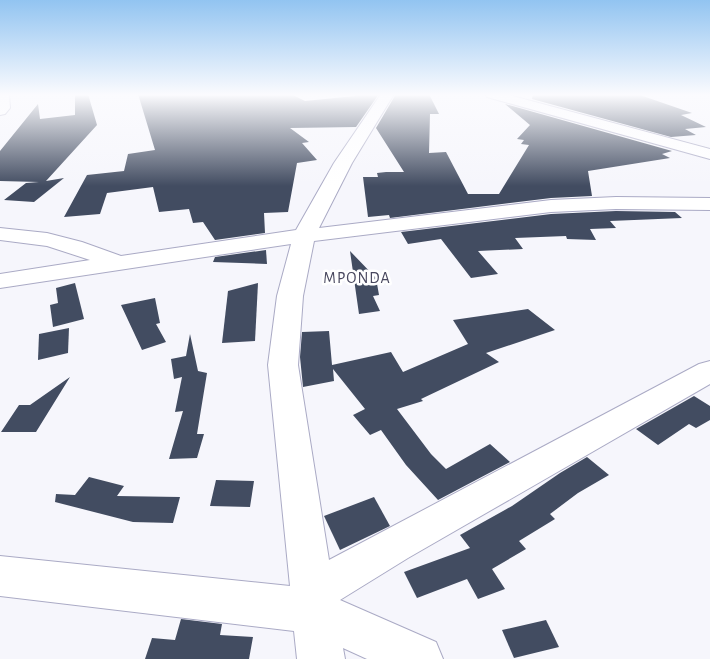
<svg xmlns="http://www.w3.org/2000/svg" width="710" height="659" font-family="'Alegreya Sans',sans-serif">
	<style>
		.building { fill: #424c61 }
		.lines { fill: none; stroke-linecap: round; stroke-linejoin: round }
		.minor-casing { stroke: #aaaac5; stroke-width: 2 }
		.minor { fill: #fff; fill-rule: evenodd }
		.labels { text-anchor: middle; stroke-width: 5; stroke-linejoin: round; paint-order: stroke }
		.quarter-label { font-size: 16px; letter-spacing: 1px; fill: #49485f; stroke: #fff }
	</style>
	<rect width="100%" height="100%" fill="#f6f6fc"/>
	<!-- building -->
	<g class="building">
		<polygon points="75,94 88,94 97,125 46,181 64,178 34,202 4,200 26,183 39,182 0,181 0,151 38,104 40,119 75,115"/>
		<polygon points="138,94 291,94 305,101 355,96 356,94 379,94 356,127 290,128 309,142 302,143 317,160 297,163 288,212 264,213 265,233 215,240 203,222 193,223 189,209 159,212 153,187 107,193 100,214 64,217 87,175 124,171 128,154 155,150"/>
		<polygon points="396,94 429,94 439,114 430,114 429,153 446,152 468,194 499,194 529,145 521,144 524,140 517,139 530,125 505,104 672,151 662,154 670,158 588,171 592,196 551,198 390,218 389,215 368,217 363,177 378,177 377,173 386,172 404,172 376,128"/>
		<polygon points="533,94 637,94 692,113 681,115 706,127 685,129 696,135 671,137 532,99"/>
		<polygon points="616,211 675,212 682,218 610,221 616,228 590,229 596,240 567,239 566,236 515,238 523,249 478,251 498,274 471,278 441,239 408,244 401,232 551,214"/>
		<polygon points="266,250 267,264 213,262 215,257"/>
		<polygon points="350,251 376,278 379,295 373,296 380,311 359,314"/>
		<polygon points="75,283 84,319 53,327 50,305 58,303 56,288"/>
		<polygon points="258,283 255,341 222,343 228,291"/>
		<polygon points="155,298 160,323 156,324 166,342 142,350 121,305"/>
		<polygon points="528,309 555,330 486,353 499,362 421,399 423,401 397,409 431,454 446,469 490,444 510,462 438,500 406,465 381,430 370,435 353,415 365,409 333,369 334,381 303,387 300,357 302,332 329,331 332,365 391,352 403,372 468,344 453,320"/>
		<polygon points="69,328 68,353 38,360 39,334"/>
		<polygon points="190,334 198,371 207,373 197,434 204,434 197,458 169,459 183,411 175,412 182,377 174,379 171,359 186,356"/>
		<polygon points="70,377 36,432 1,432 19,405 30,405"/>
		<polygon points="694,396 710,406 710,420 696,428 689,424 658,445 636,429"/>
		<polygon points="587,457 609,475 578,493 550,514 555,519 519,541 526,549 492,569 505,589 478,599 467,579 417,598 404,572 470,548 460,535 512,506 560,473"/>
		<polygon points="89,477 124,486 117,496 180,497 173,523 133,522 55,502 56,494 75,495"/>
		<polygon points="216,480 254,481 250,507 210,506"/>
		<polygon points="374,497 390,526 340,550 324,516"/>
		<polygon points="181,619 222,624 220,635 253,637 249,659 145,659 152,638 175,640"/>
		<polygon points="546,620 559,647 514,658 502,630"/>
	</g>
	<g class="lines">
		<!-- minor casing -->
		<g class="minor-casing">
			<g id="minor">
				<polygon points="0,94 9,94 10,108 5,114 0,115"/>
				<polygon points="381,94 394,94 352,163 319,228 551,200 616,197 710,198 710,210 616,209 551,212 314,241 303,296 298,365 329,560 699,364 710,361 710,384 408,558 340,600 436,642 443,659 367,659 343,648 345,659 297,659 294,631 0,596 0,556 290,586 268,365 277,296 291,244 0,288 0,274 90,260 47,246 0,240 0,228 47,233 82,242 121,256 296,230 334,163"/>
				<polygon points="485,94 505,94 710,149 710,159 487,97"/>
			</g>
		</g>
		<!-- minor -->
		<use href="#minor" class="minor"/>
	</g>
	<!-- sky -->
	<linearGradient id="sky" x2="0" y2="1"><stop stop-color="#92c4f1"/><stop offset="0.51" stop-color="#fbfbfe"/><stop offset="1" stop-color="#fbfbfe" stop-opacity="0"/></linearGradient>
	<rect width="710" height="186" fill="url(#sky)"/>
	<g class="labels">
		<!-- quarter labels -->
		<g class="quarter-label">
			<text x="357" y="283">MPONDA</text>
		</g>
	</g>
</svg>
